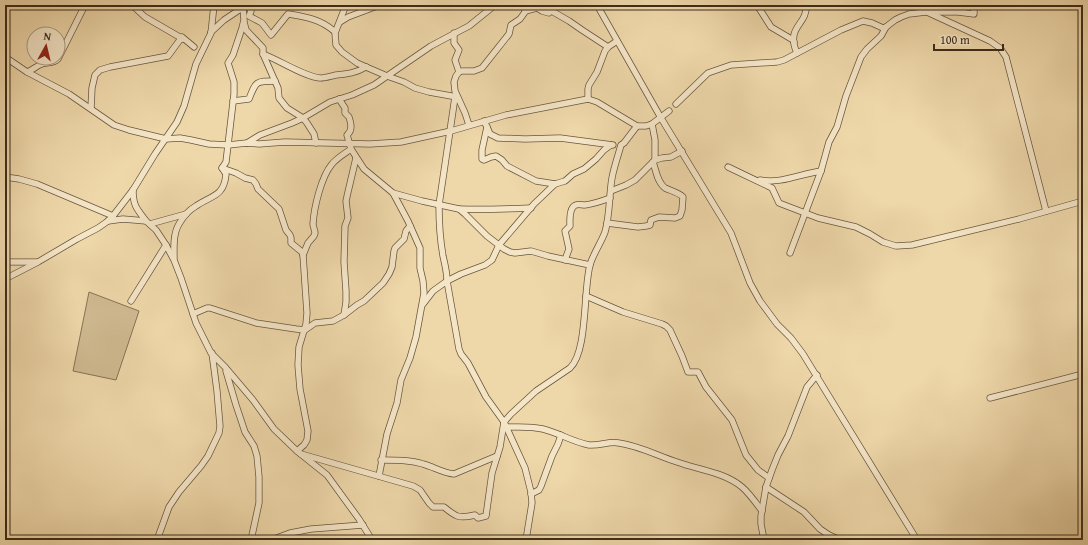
<svg xmlns="http://www.w3.org/2000/svg" width="1088" height="545" font-family="'Gentium Book Plus',serif">
	<style>
		.green { fill: #d0ba91; stroke: #867356 }
		.lines { fill: none; stroke-linecap: round; stroke-linejoin: round }
		.street-casing { stroke: #69573e; stroke-width: 7 }
		.street { stroke: #f4e5c7; stroke-width: 5.5 }
	</style>
	<rect width="100%" height="100%" fill="#eed7a9"/>
	<filter id="stains"><feTurbulence type="fractalNoise" baseFrequency=".005" numOctaves="4"/><feColorMatrix values="0 0 0 0 .2 0 0 0 0 .09 0 0 0 0 .02 0 0 0 .5 -.17"/></filter>
	<radialGradient id="worn" r=".72"><stop offset=".6" stop-color="#630" stop-opacity="0"/><stop offset="1" stop-color="#630" stop-opacity=".3"/></radialGradient>
	<!-- green -->
	<polygon class="green" points="89,292 139,311 116,380 73,371"/>
	<g class="lines">
		<!-- street casing -->
		<g class="street-casing">
			<g id="street">
				<polyline points="132,5 145,17 183,39"/>
				<path d="M247,5L251,11L249,16L262,23L271,35L288,14C306,17 320,19 334,31"/>
				<polyline points="346,5 335,33 336,45 342,52 357,63 366,67 387,76 404,82 415,88 429,92 457,97"/>
				<polyline points="597,5 661,118 731,233 750,283 760,301 777,324 791,338 803,354 917,540"/>
				<polyline points="757,5 771,27 793,40 794,42"/>
				<polyline points="525,11 537,8 542,11 549,13 550,10 569,21 582,30 608,47"/>
				<polyline points="927,12 990,41 1000,48 1006,57 1046,211"/>
				<polyline points="244,22 246,30 263,48 263,54 278,88 279,98 287,108 303,118 307,123 314,134 316,143"/>
				<polyline points="340,22 348,17 380,5"/>
				<polyline points="211,32 224,20 245,6"/>
				<polyline points="454,33 454,43 459,50 455,60 459,72"/>
				<path d="M797,53C785,26 808,25 806,5"/>
				<path d="M263,54C279,60 305,77 320,78C326,78 331,76 336,75C347,74 356,73 366,67"/>
				<polyline points="5,57 27,72 69,94 114,125 129,130 166,139 180,138 191,140 209,144 228,145 247,143 259,144 285,142 370,144 401,142 451,131 506,115 588,99 597,102 637,126 646,126 652,124 669,111"/>
				<path d="M27,72C33,70 36,66 42,64C48,62 53,64 58,59L85,5"/>
				<path d="M455,97L439,205C439,222 440,239 443,256C445,265 447,272 447,281L459,349L461,354L468,363L486,397L504,422L525,468L531,492L532,503L526,540"/>
				<path d="M339,99L345,108V113L349,117C351,123 353,130 347,135L351,149L364,169L393,193L408,221L420,248V268L423,281L424,293L416,337L410,358L401,380L397,403L387,434L379,476"/>
				<polyline points="588,99 588,89 589,85 597,72 605,51 608,47 617,41"/>
				<path d="M233,101L249,99C256,81 256,81 275,81"/>
				<polyline points="676,104 708,73 731,65 777,62 784,60 841,30 863,21 872,23 883,28 886,27 895,20 901,17 909,14 926,12 958,12 974,14 974,5"/>
				<polyline points="91,108 92,88 95,75 100,70 110,67 168,56 182,37 194,47"/>
				<polyline points="484,121 487,127 482,150 482,159 484,160 491,157 496,156 502,160 507,166 536,181 555,184 565,181 573,174 584,169 596,159 604,150 611,145"/>
				<polyline points="652,124 655,140 655,160"/>
				<polyline points="469,125 465,113 455,91 454,82 456,76 459,72 462,71 474,71 482,68 509,34 511,25 520,19 530,5"/>
				<polyline points="487,127 490,134 498,138 525,139 560,138 613,145"/>
				<polyline points="247,143 260,135 292,123 303,118 330,102 352,95 374,85 431,46 446,38 469,26 495,5"/>
				<polyline points="728,167 772,188 779,203 818,218 856,227 870,234 883,242 896,246 912,245 1019,219 1083,201"/>
				<polyline points="222,168 236,173 245,178 253,180 256,184 258,189 279,209 286,230 290,235 291,238 291,243 302,252 303,255 307,313 306,324 299,347 298,365 300,389 308,431 307,440 304,445 297,451"/>
				<polyline points="5,177 19,179 37,184 113,216"/>
				<path d="M760,180C781,184 800,174 821,171"/>
				<path d="M133,190C133,206 137,209 146,221"/>
				<polyline points="611,191 626,185 635,180 655,160 662,158 671,157 682,151"/>
				<polyline points="393,193 422,201 459,209 465,214 487,236 504,249 510,252 515,253 531,251 548,256 590,265"/>
				<path d="M459,209C483,210 507,209 531,208"/>
				<polyline points="108,221 123,219 146,221 156,230 166,245 174,260 181,278 196,323 211,353 225,367 253,400 274,429 297,451 327,475 359,519 372,540"/>
				<path d="M607,223L638,227L646,226L650,225L651,220L659,217L675,218L680,216L682,210L683,197C678,192 671,191 665,188C657,182 656,170 653,162"/>
				<polyline points="150,224 186,214"/>
				<polyline points="790,253 821,171 829,142 837,127 846,96 861,57 867,49 881,36 886,27"/>
				<path d="M303,255L308,243L314,236L315,233C315,230 313,227 313,224C314,208 321,177 332,164C337,158 344,154 351,149"/>
				<path d="M174,258C174,247 173,234 179,224C183,217 189,210 196,206C212,195 224,197 226,174L222,168L226,162L234,94V82L228,63L233,55L242,28L244,20L243,7L234,5"/>
				<path d="M565,260L569,249L565,231L570,226C570,220 569,212 573,207C576,203 581,205 585,205C594,204 602,201 610,198"/>
				<polyline points="5,262 37,262"/>
				<polyline points="5,279 38,262 77,239 98,228 108,221 113,216 133,190 155,154 177,122 184,106 196,64 211,33 214,5"/>
				<polyline points="586,296 623,312 662,324 666,326 670,330 682,356 688,372 698,372 706,387 732,420 746,455 758,470 769,478"/>
				<polyline points="131,301 166,245"/>
				<polyline points="423,304 433,291 447,281 461,274 485,265 492,260 499,245 534,204 555,184"/>
				<polyline points="193,314 207,308 210,308 256,323 296,329 305,330 315,323 333,321 344,315 357,305 364,301 383,283 389,274 392,267 394,251 395,248 404,239 406,231 410,226"/>
				<polyline points="344,315 346,302 346,291 344,262 345,226 348,218 346,201 348,192 356,158"/>
				<polyline points="226,371 236,405 245,432 254,446 257,456 259,477 259,503 251,540"/>
				<polyline points="990,398 1083,374"/>
				<path d="M507,427C519,427 531,426 543,429C559,433 573,442 589,445C600,446 609,441 619,443C640,446 658,456 677,462C699,470 724,472 742,487C750,494 756,503 762,511"/>
				<path d="M301,454L413,486L420,490L429,503L433,507H444C456,517 459,519 475,515L478,518L486,516L492,473L500,447L504,422L511,414L536,391L570,368C588,351 583,291 590,265C593,254 601,243 605,232C610,215 609,195 612,178C614,167 618,156 621,145L624,143L637,126"/>
				<path d="M381,460C396,460 410,460 423,464C434,467 443,473 454,474L497,456"/>
				<polyline points="766,487 804,512 820,529 829,535 838,539 884,540"/>
				<polyline points="531,494 539,490 541,486 552,456 558,444 561,435"/>
				<polyline points="157,540 169,507 179,492 201,466 208,456 219,433 220,426 217,391 212,353"/>
				<polyline points="271,540 290,533 311,529 363,525"/>
				<polyline points="764,540 761,524 761,516 766,487 772,470 778,455 788,436 807,387 817,375"/>
			</g>
		</g>
		<!-- street -->
		<use href="#street" class="street"/>
	</g>
	<!-- margin -->
	<rect width="1088" height="545" fill="none" stroke="#eed7a9" stroke-width="20"/>
	<rect x="6" y="6" width="1076" height="533" fill="none" stroke="#3d2c1a" stroke-width="2"/>
	<rect x="10" y="10" width="1068" height="525" fill="none" stroke="#3d2c1a"/>
	<!-- north arrow -->
	<g transform="translate(46 46) rotate(8)"><circle r="19" fill="#f4e5c7" stroke="#ab9b82"/>
	<path d="M0-3L7 15L0 10L-7 15Z" fill="#8f2418"/>
	<text y="-6" font-size="11" font-weight="bold" text-anchor="middle" fill="#3d2c1a">N</text>
	</g>
	<!-- scale -->
	<path d="M934 44v6h69v-6" fill="none" stroke="#3d2c1a" stroke-width="2"/>
	<text x="940" y="44" font-size="12" fill="#3d2c1a" stroke="#f4e5c7" stroke-width="3" paint-order="stroke">100 m</text>
	<rect width="100%" height="100%" filter="url(#stains)"/>
	<rect width="100%" height="100%" fill="url(#worn)"/>
</svg>
